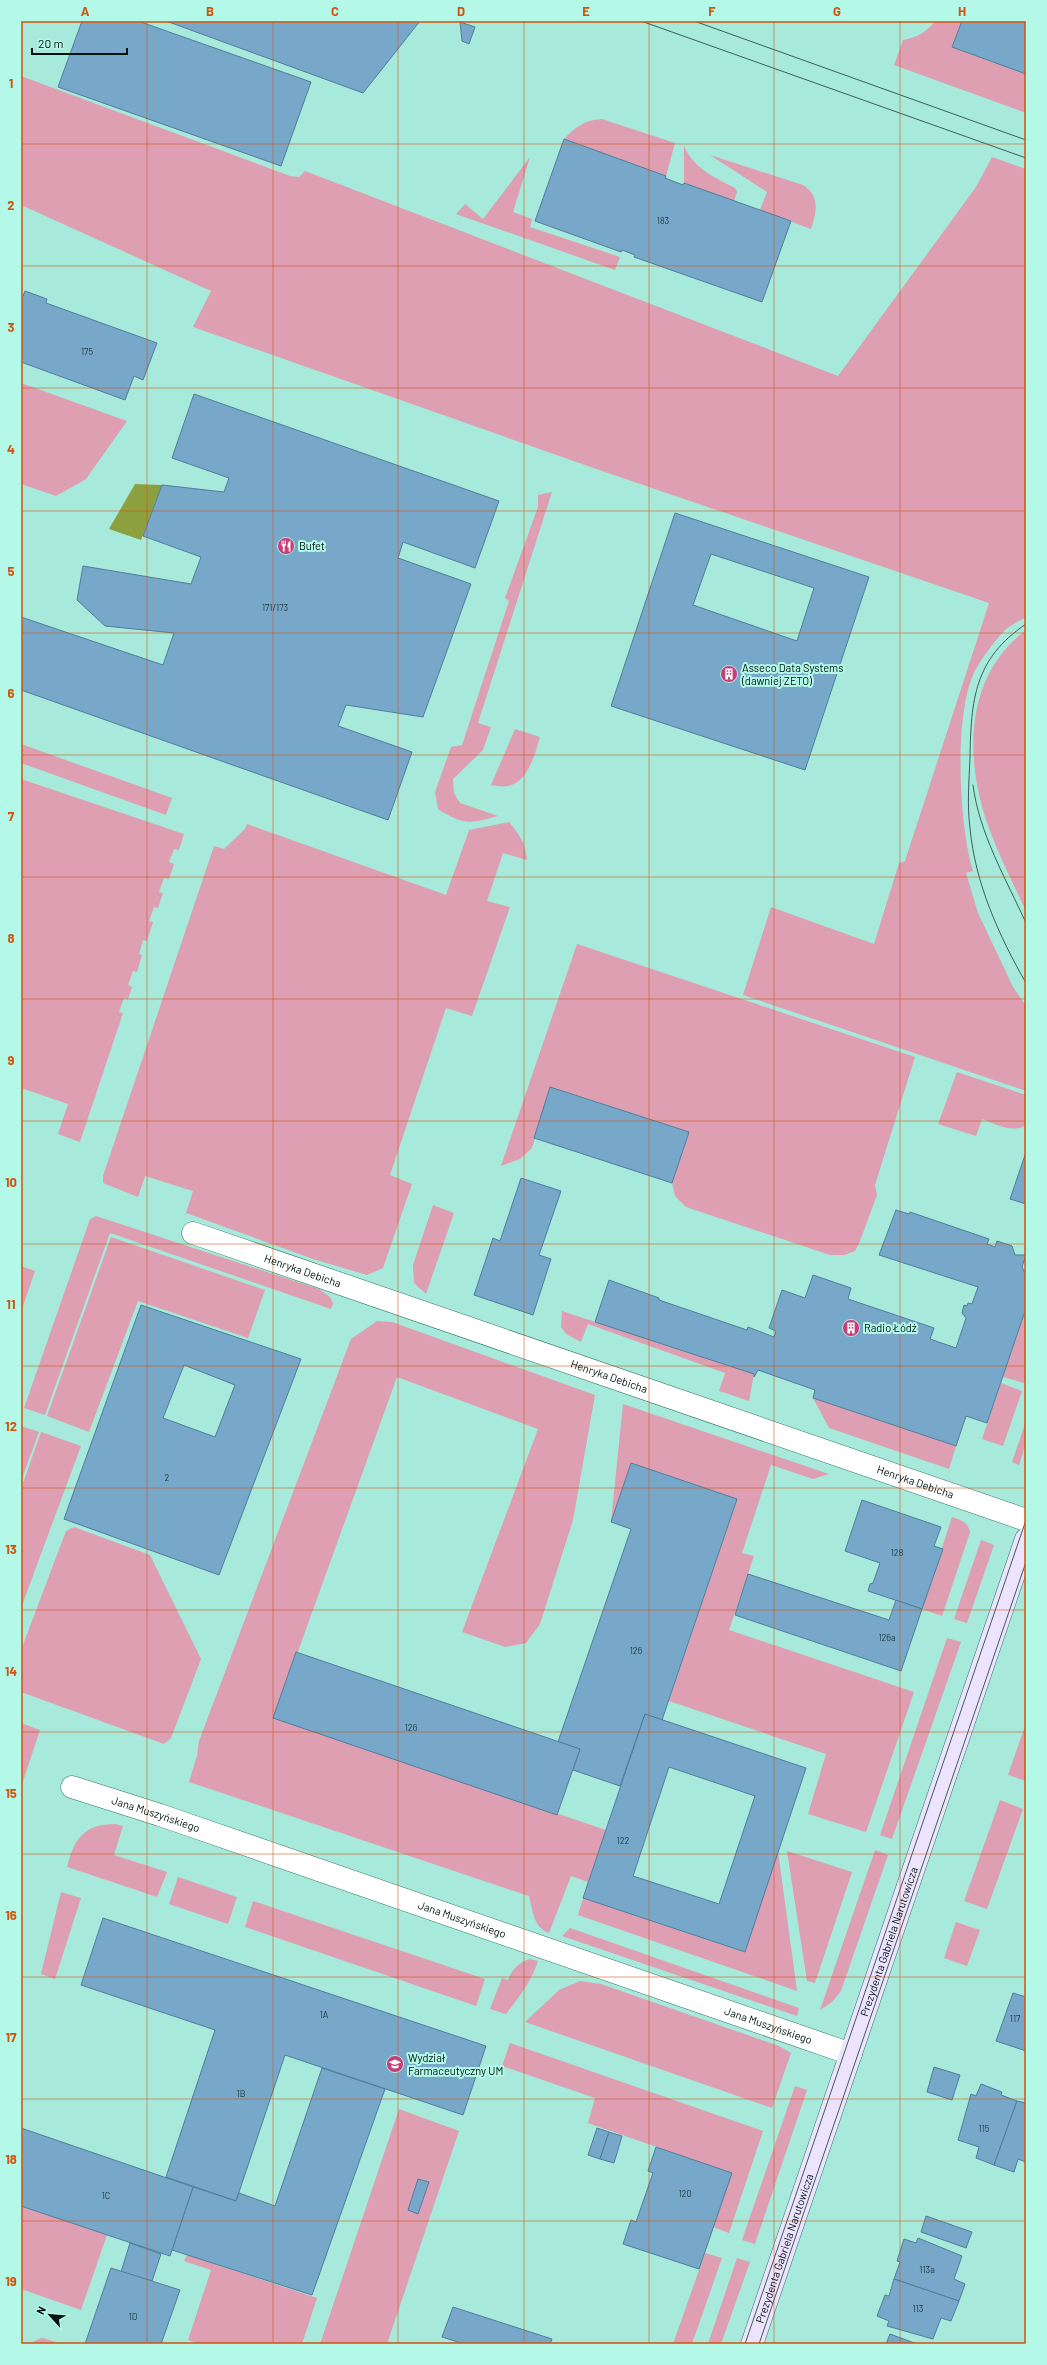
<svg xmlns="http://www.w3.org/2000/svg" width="1047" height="2365" font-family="Barlow,sans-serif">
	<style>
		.green { fill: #dd9fb1 }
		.water { fill: #8da040 }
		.building { fill: #78a8c9; stroke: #4f7d9d; fill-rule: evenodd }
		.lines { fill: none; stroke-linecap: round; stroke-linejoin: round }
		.street-casing { stroke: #317367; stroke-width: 23 }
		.secondary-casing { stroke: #317367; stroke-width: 23 }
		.street { stroke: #fff; stroke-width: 22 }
		.secondary { stroke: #ede3ff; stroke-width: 22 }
		.tram { stroke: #3b6057; stroke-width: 1 }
		.grid { fill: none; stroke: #d1520c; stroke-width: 1; stroke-opacity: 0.55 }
		.labels { text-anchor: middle; stroke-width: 4; stroke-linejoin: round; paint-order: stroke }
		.number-label { font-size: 9px; fill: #1e393e }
		.poi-label { font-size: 11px; fill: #00140f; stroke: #b4f8e8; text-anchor: start }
		.street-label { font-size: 11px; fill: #00140f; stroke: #b4f8e8 }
		.neatline { fill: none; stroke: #d1520c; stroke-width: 1.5 }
		.grid-label { font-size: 13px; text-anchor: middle; font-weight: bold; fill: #d1520c }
	</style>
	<rect width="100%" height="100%" fill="#a7eadb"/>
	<!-- green -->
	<g class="green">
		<path d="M935,21H962L952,47L1026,74V113L894,65L903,40C916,38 927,32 935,21Z"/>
		<path d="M21,76L290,176L299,177L305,171L838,376L976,187L992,157L1026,169V617C1019,621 1011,625 1005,630C996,639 978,663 973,675C954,720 959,824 973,871L966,873L978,913L1013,987L1026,1006V1091L743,995L771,907L874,944L899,863L905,861L989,603L602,471L193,327L211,291L21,205Z"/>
		<path d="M602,119L675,143L666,176L564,139C575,127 585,120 602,119Z"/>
		<path d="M684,146C694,169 714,177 735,188L737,192L734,201L684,183Z"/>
		<path d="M710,155L803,185C820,196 817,211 811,229L760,210L767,192Z"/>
		<polygon points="530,157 513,212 532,219 530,227 620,257 615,270 456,214 465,204 483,219"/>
		<polygon points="21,383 127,421 86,479 56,496 21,484"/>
		<path d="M552,492L478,723L491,727L483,750L453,779L454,793L460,803L498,816C470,824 463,825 438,809L435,792L451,747L462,745L509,601L505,598L538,507V495Z"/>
		<path d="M1026,630V911C1014,885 1000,858 990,831C964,762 963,677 1026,630Z"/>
		<path d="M515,729L540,737C535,754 528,782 508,786C503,787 496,786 491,785Z"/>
		<polygon points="21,744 172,798 166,815 21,763"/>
		<polygon points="21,779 184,834 179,850 174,849 169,862 174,864 169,879 164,878 159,892 163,893 158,908 154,907 149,921 153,922 147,941 143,940 139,954 142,955 137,972 133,971 128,985 132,987 128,999 124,998 119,1012 123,1013 80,1142 58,1134 68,1104 21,1088"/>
		<path d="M509,822C519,834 526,844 527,860L503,853L487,901L510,907L472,1016L446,1008L390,1175L412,1184L383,1268L367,1275L313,1259L186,1213L193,1191L145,1176L138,1197L103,1183V1176L214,846L224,849L245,829L247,824L446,895L469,830Z"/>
		<polygon points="577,944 915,1057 875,1185 877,1195 860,1241 855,1251 844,1255 830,1255 686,1207 675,1196 672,1183 689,1132 551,1087 532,1148 520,1159 501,1166"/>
		<path d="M957,1072L1026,1095V1125C1012,1134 996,1124 982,1119L976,1136L938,1124Z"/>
		<polygon points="433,1205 454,1213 426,1294 414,1283 413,1265"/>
		<polygon points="96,1216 319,1289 330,1297 333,1303 331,1309 110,1233 45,1415 24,1408 90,1219"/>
		<polygon points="111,1237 265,1290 248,1338 138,1301 89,1432 47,1416"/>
		<polygon points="21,1266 35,1271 21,1312"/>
		<polygon points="562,1311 754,1374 749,1401 719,1391 725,1373 588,1324 581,1342 566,1334 561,1327"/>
		<polygon points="1024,1314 1026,1315 1026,1378 1024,1383 1003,1377"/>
		<path d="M377,1321L392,1322L595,1395L573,1520L540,1624L526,1643L505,1647L462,1632L538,1429L397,1377L274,1718L606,1830L588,1882L571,1876L549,1933C533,1927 533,1911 529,1896L189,1782L197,1756L199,1741L351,1339Z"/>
		<polygon points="1001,1383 1022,1391 1003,1446 982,1439"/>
		<polygon points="813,1398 956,1446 949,1469 829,1428"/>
		<polygon points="623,1404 829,1474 813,1479 771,1465 742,1553 754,1556 729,1630 914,1692 866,1832 808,1814 826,1754 669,1701 737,1499 631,1463 611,1522"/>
		<polygon points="1026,1421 1026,1443 1019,1465 1012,1462"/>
		<polygon points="21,1426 39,1432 21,1481"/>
		<polygon points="41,1432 81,1446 21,1608 21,1489"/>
		<path d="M952,1517C961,1520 968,1522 970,1532L942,1616L922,1609Z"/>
		<polygon points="74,1527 150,1555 201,1659 171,1738 164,1744 21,1692 21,1650 66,1531"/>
		<polygon points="981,1540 994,1545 967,1623 954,1619"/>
		<polygon points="947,1638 961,1642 892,1839 880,1835"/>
		<polygon points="21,1723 40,1730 21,1787"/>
		<polygon points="1026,1723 1026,1781 1008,1775"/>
		<polygon points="1000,1800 1023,1809 987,1909 964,1901"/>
		<path d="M115,1824L123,1826L114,1855L167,1872L157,1897L67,1867C74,1839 84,1824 115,1824Z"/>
		<polygon points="875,1850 888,1855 841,1991 832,2002 820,2010"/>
		<polygon points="778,1851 797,1991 578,1915 583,1898 744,1952"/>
		<polygon points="787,1851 852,1872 815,1983 807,1981"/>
		<polygon points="178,1877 237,1897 228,1924 169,1904"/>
		<polygon points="61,1892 81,1898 55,1979 41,1974"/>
		<polygon points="253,1901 485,1979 476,2006 245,1927"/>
		<polygon points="956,1922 980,1930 967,1966 944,1958"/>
		<polygon points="570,1928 799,2008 797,2016 562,1936"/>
		<path d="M530,1959L538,1961C531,1982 519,1997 506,2014L490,2009L502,1978L508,1980C513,1968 518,1963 530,1959Z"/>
		<polygon points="580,1981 601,1984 779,2046 791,2053 772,2108 525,2022 559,1990"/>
		<polygon points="510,2043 763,2131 729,2233 713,2227 731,2173 588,2123 595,2098 502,2066"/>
		<polygon points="795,2086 807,2090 755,2244 742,2240"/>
		<polygon points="399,2109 459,2131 387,2344 320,2344"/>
		<polygon points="21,2206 107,2235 81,2310 21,2289"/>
		<polygon points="705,2253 722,2258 692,2344 673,2344"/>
		<polygon points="187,2255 317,2298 302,2344 200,2344 188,2340 211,2270 184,2261"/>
		<polygon points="737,2258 750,2262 721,2344 708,2344"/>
		<polygon points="43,2338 61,2344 30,2344 38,2339"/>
	</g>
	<!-- water -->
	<polygon class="water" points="135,484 162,485 141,540 109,529"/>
	<!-- building -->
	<g class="building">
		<polygon points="82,21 138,21 311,82 281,166 58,87"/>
		<polygon points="166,21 420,21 363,93"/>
		<polygon points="962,21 1026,21 1026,74 952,47"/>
		<polygon points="460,22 475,27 469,44 462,41"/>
		<polygon points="564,139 666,176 665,178 683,185 684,183 791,221 762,302 634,257 635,255 622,250 621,252 535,221"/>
		<polygon points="25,291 47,299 46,303 157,343 143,380 134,376 125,400 21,362 21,295 23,296"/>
		<polygon points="194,394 499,501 475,568 403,542 398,558 471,584 423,717 346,705 338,726 412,752 388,820 21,690 21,617 163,665 174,633 105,626 77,600 83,566 191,584 201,557 143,536 162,485 224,492 229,478 172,458"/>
		<path d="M675,513L869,577L805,770L611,706ZM711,554L814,588L797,641L693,605Z"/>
		<polygon points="550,1087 689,1132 672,1183 534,1138"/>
		<polygon points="1025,1155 1026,1156 1026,1204 1010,1199"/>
		<polygon points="521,1178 561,1191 539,1255 551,1259 533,1315 474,1295 493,1238 500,1241"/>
		<polygon points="896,1210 909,1214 910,1212 989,1239 987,1244 995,1247 997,1241 1012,1246 1015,1255 1026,1255 1022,1267 1026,1275 1026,1315 1024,1314 987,1423 966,1416 956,1446 813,1398 815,1390 758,1370 754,1377 754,1374 595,1322 609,1280 659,1298 659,1300 747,1330 748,1327 774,1337 776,1331 769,1328 782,1290 805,1298 813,1275 851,1288 848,1299 934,1328 930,1339 956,1348 966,1318 962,1313 964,1305 967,1306 968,1303 972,1304 978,1287 879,1255"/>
		<path d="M141,1305L301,1359L219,1575L64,1519ZM184,1365L235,1385L215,1437L163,1418Z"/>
		<polygon points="631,1463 737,1499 662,1720 645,1714 620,1786 573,1770 580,1749 558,1742 631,1529 611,1522"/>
		<polygon points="862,1500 941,1527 934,1546 943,1549 922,1609 868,1591 870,1584 873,1583 880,1563 845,1551"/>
		<polygon points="748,1574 889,1620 896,1600 922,1609 901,1671 735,1615"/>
		<polygon points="296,1652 580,1749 557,1815 273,1718"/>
		<path d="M645,1714L806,1768L745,1952L583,1898ZM669,1767L755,1796L719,1904L633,1876Z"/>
		<polygon points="103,1918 486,2046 463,2115 285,2055 236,2201 166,2177 215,2030 81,1985"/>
		<polygon points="1013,1993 1026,1997 1026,2051 996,2041"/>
		<polygon points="934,2067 960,2075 952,2100 927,2092"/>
		<polygon points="322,2068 385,2089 312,2295 172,2250 193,2187 236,2201 239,2193 275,2206"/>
		<polygon points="981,2084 1002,2092 1001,2095 1017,2101 994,2165 976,2158 979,2147 958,2140 971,2094 976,2096"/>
		<polygon points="1017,2101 1026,2103 1026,2162 1018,2159 1014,2172 994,2165"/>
		<polygon points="21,2128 193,2187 170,2256 21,2206"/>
		<polygon points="597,2128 609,2132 600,2159 588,2155"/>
		<polygon points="609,2132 622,2136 614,2163 600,2159"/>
		<polygon points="656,2147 732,2173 699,2269 623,2244 631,2220 636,2222 653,2173 648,2171"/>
		<polygon points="418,2179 429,2182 418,2214 408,2210"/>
		<polygon points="926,2216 972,2232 966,2248 921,2232"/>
		<polygon points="918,2238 962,2256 954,2279 965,2284 959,2301 894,2279 900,2262 897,2261 904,2239 916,2243"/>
		<polygon points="130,2243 161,2254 152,2281 121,2272"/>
		<polygon points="111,2268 180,2290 161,2344 85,2344"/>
		<polygon points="894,2279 959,2301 951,2321 941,2318 933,2339 887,2326 889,2321 877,2316 885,2295 889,2296"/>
		<polygon points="453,2307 552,2339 550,2344 464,2344 442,2337"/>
		<polygon points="890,2334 917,2344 886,2344"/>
	</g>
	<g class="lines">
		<!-- street casing -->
		<g class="street-casing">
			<g id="street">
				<path id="s1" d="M193,1233L1026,1520"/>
				<path id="s2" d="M72,1787L160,1815L851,2054"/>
			</g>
		</g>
		<!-- secondary casing -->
		<g class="secondary-casing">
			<g id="secondary">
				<path id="s3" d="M752,2344L1026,1539"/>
			</g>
		</g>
		<!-- street -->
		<use href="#street" class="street"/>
		<!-- secondary -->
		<use href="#secondary" class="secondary"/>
		<!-- tram -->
		<g class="tram">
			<polyline points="641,21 1026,158"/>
			<polyline points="694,21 1026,140"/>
			<path d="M1026,624C974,659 971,700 970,758C969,781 967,805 970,828C975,883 999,936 1026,983"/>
			<path d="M973,785C979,833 1006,879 1026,923"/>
			<polyline points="745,2344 1026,1520"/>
			<polyline points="759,2344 1026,1562"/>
		</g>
	</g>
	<!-- grid -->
	<path class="grid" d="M147,21V2344M273,21V2344M398,21V2344M524,21V2344M649,21V2344M774,21V2344M900,21V2344M21,144H1026M21,266H1026M21,388H1026M21,511H1026M21,633H1026M21,755H1026M21,877H1026M21,999H1026M21,1121H1026M21,1244H1026M21,1366H1026M21,1488H1026M21,1610H1026M21,1732H1026M21,1854H1026M21,1977H1026M21,2099H1026M21,2221H1026"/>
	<!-- icons -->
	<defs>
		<g id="restaurant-disc" transform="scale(0.9)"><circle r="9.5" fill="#c83e77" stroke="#b4f8e8"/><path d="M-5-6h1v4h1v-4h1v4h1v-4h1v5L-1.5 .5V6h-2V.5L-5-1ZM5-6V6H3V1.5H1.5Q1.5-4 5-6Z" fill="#fff"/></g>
		<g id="building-disc" transform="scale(0.9)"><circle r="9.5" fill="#c83e77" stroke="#b4f8e8"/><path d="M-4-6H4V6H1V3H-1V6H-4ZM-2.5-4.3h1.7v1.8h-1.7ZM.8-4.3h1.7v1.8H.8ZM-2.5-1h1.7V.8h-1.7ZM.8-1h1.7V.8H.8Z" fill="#fff"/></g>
		<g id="school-disc" transform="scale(0.9)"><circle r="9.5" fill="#c83e77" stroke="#b4f8e8"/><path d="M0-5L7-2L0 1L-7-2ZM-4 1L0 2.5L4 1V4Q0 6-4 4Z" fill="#fff"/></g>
	</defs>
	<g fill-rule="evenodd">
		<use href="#restaurant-disc" x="286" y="546"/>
		<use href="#building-disc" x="729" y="674"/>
		<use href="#building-disc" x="851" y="1328"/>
		<use href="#school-disc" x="395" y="2064"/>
	</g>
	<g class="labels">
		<!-- number labels -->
		<g class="number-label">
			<text x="663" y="224">183</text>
			<text x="87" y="355">175</text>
			<text x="275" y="611">171/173</text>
			<text x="167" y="1481">2</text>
			<text x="897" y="1556">128</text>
			<text x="887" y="1641">126a</text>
			<text x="636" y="1654">126</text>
			<text x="411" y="1731">126</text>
			<text x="623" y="1844">122</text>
			<text x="324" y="2018">1A</text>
			<text x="1015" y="2022">117</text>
			<text x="241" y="2097">1B</text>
			<text x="984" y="2132">115</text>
			<text x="685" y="2197">120</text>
			<text x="106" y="2199">1C</text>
			<text x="927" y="2273">113a</text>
			<text x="918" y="2312">113</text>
			<text x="133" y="2320">1D</text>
		</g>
		<!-- poi labels -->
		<g class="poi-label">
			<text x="299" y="550">Bufet</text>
			<text x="742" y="672">Asseco Data Systems<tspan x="742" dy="13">(dawniej ZETO)</tspan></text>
			<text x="864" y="1332">Radio Łódź</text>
			<text x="408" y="2062">Wydział<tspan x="408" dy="13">Farmaceutyczny UM</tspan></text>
		</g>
		<!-- street labels -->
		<g class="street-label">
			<text dy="4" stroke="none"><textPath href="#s1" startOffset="116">Henryka Debicha</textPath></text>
			<text dy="4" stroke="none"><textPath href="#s1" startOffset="440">Henryka Debicha</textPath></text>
			<text dy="4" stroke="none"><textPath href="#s1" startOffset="764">Henryka Debicha</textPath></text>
			<text dy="4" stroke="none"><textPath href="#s2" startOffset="88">Jana Muszyńskiego</textPath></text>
			<text dy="4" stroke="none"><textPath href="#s2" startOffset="412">Jana Muszyńskiego</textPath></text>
			<text dy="4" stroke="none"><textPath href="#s3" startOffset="425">Prezydenta Gabriela Narutowicza</textPath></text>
			<text dy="4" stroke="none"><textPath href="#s2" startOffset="736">Jana Muszyńskiego</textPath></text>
			<text dy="4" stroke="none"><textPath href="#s3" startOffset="101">Prezydenta Gabriela Narutowicza</textPath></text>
		</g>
	</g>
	<!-- border -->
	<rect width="1047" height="2365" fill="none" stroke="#b4f8e8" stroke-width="44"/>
	<!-- north arrow -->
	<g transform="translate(50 2315) rotate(297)" stroke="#b4f8e8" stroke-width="3" paint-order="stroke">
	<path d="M0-3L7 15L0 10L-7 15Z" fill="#00140f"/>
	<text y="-6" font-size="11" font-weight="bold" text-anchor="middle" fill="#00140f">N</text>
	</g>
	<!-- scale -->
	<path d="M32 48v6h95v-6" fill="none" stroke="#00140f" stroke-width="2"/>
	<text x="38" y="48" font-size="12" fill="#00140f" stroke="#b4f8e8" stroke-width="3" paint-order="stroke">20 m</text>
	<rect x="22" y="22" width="1003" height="2321" class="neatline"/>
	<g class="grid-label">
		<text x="85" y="16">A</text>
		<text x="210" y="16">B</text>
		<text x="335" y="16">C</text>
		<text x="461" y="16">D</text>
		<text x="586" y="16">E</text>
		<text x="712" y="16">F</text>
		<text x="837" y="16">G</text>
		<text x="962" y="16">H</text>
		<text x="11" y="88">1</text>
		<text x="11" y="210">2</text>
		<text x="11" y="332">3</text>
		<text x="11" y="454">4</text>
		<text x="11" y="576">5</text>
		<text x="11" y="698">6</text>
		<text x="11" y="821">7</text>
		<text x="11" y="943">8</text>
		<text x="11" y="1065">9</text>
		<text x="11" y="1187">10</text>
		<text x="11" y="1309">11</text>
		<text x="11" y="1431">12</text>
		<text x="11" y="1554">13</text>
		<text x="11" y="1676">14</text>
		<text x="11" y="1798">15</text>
		<text x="11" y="1920">16</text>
		<text x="11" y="2042">17</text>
		<text x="11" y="2164">18</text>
		<text x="11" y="2286">19</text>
	</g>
</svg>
